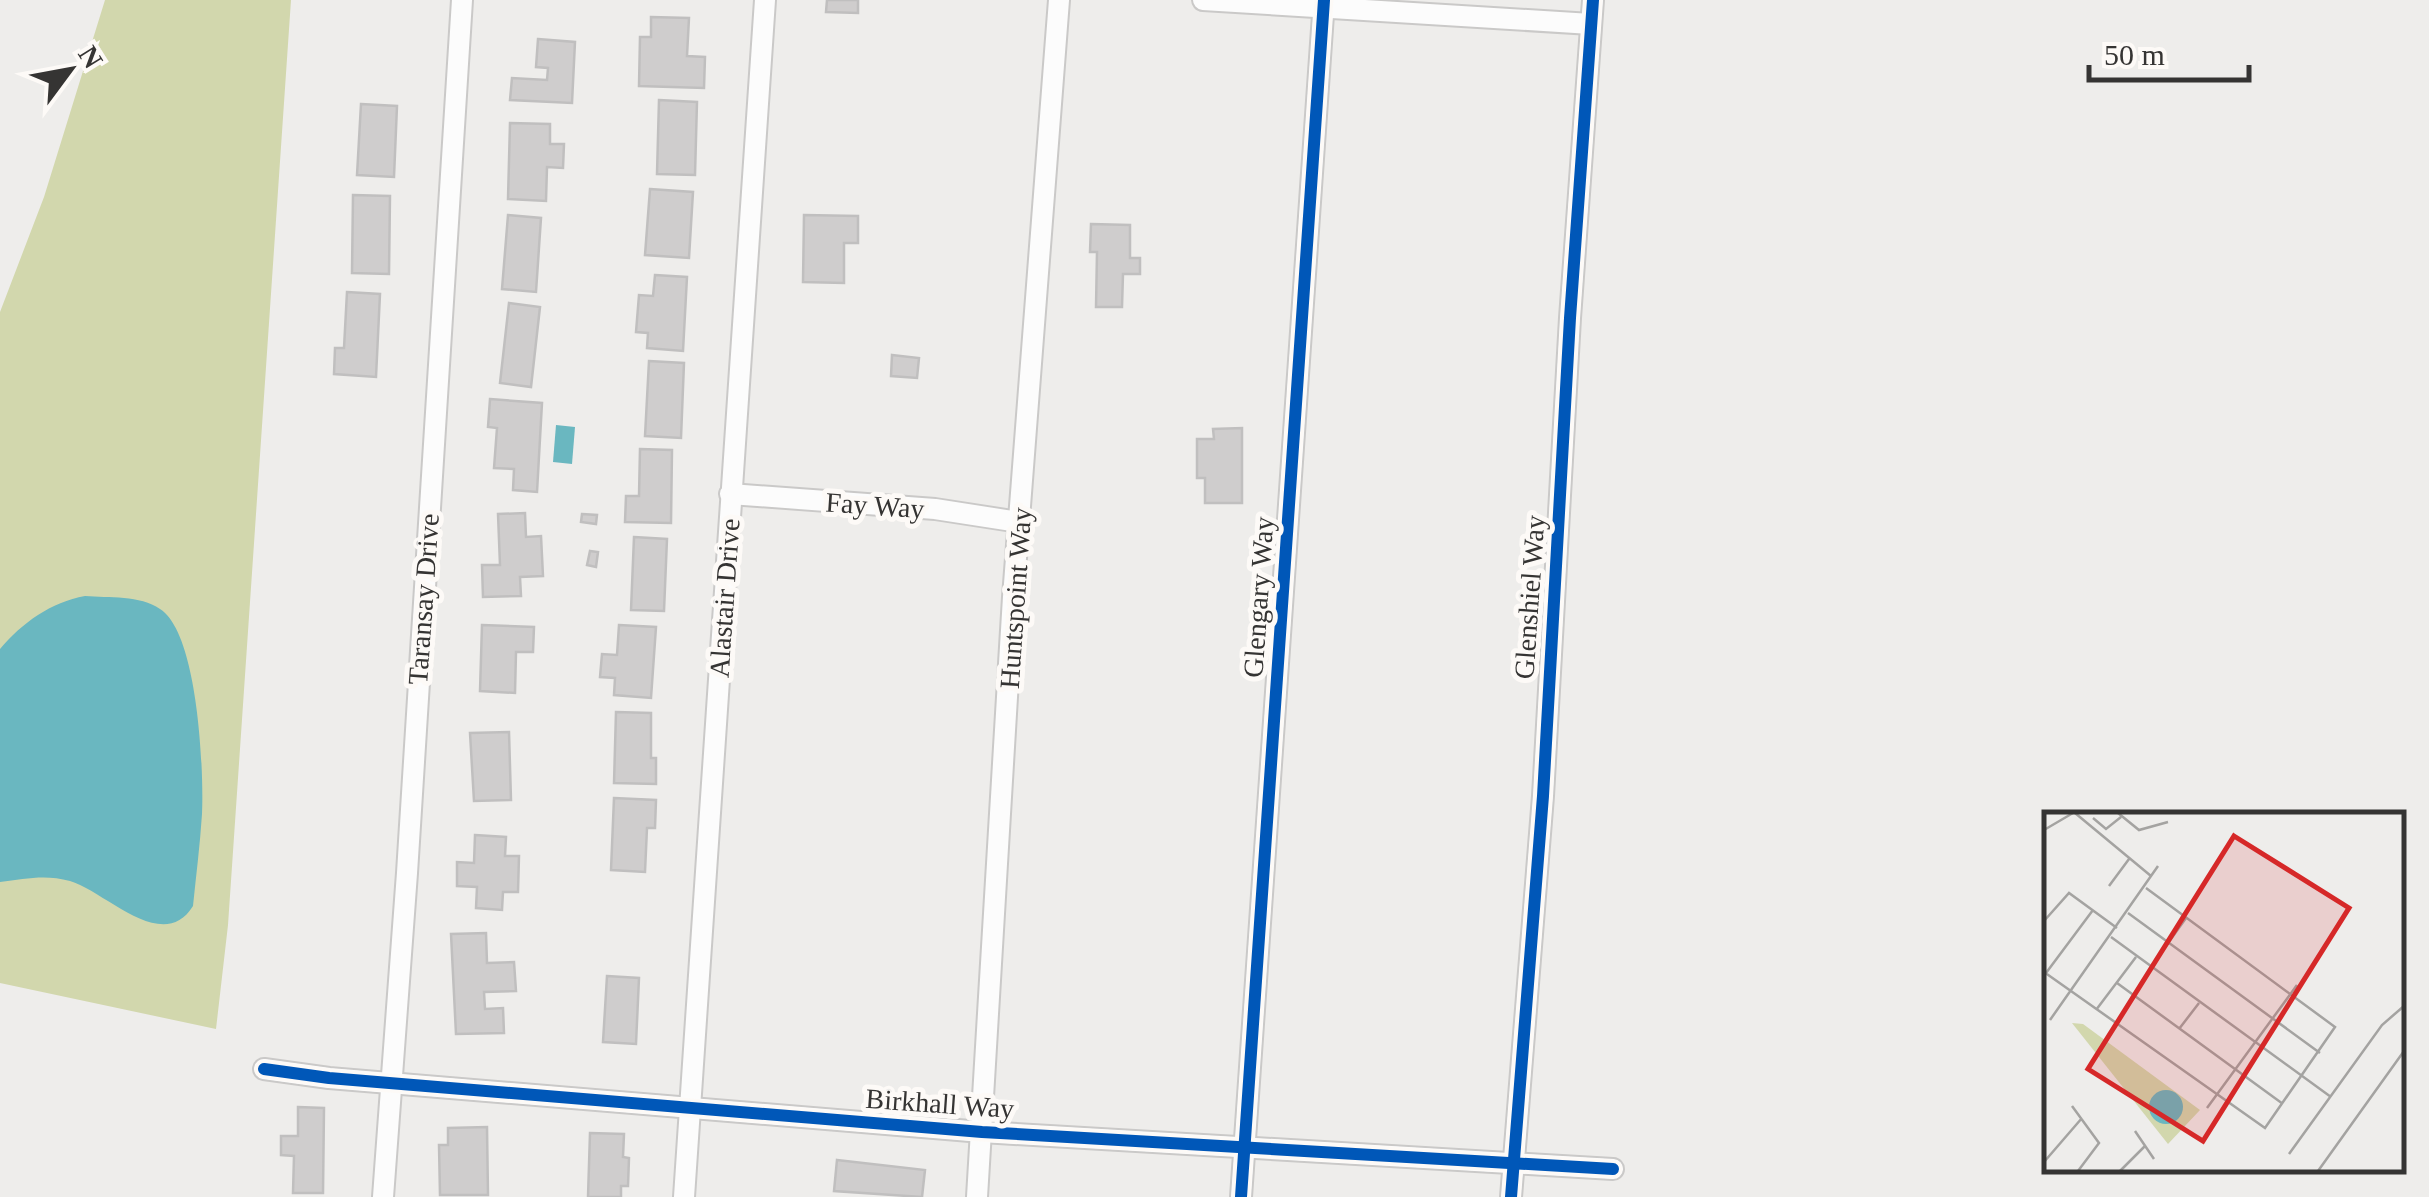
<svg xmlns="http://www.w3.org/2000/svg" width="2429" height="1197" font-family="'Times New Roman',serif">
	<style>
		.green { fill: #d2d7ad }
		.water { fill: #6ab7c0 }
		.building { fill: #cfcdcd; stroke: #c0bfbf; stroke-width: 2.5 }
		.lines { fill: none; stroke-linecap: round; stroke-linejoin: round }
		.street-casing { stroke: #cac9c8; stroke-width: 24 }
		.street { stroke: #fcfcfc; stroke-width: 20 }
		.cycleway-casing { stroke: #fdfaf7; stroke-width: 19 }
		.cycleway { stroke: #0057b8; stroke-width: 12 }
		.labels { text-anchor: middle; stroke-width: 10; stroke-linejoin: round; paint-order: stroke }
		.street-label { font-size: 28px; fill: #353433; stroke: #fdfaf7 }
		.inset-road { fill: none; stroke: #a4a3a1; stroke-width: 2.5 }
		.view { fill: #d62828; fill-opacity: 0.15; stroke: #d62828; stroke-width: 5 }
		.inset-edge { fill: none; stroke: #353433; stroke-width: 5 }
	</style>
	<rect width="100%" height="100%" fill="#eeedeb"/>
	<!-- green -->
	<polygon class="green" points="105,0 291,0 228,925 216,1029 0,983 0,312 44,197"/>
	<!-- water -->
	<g class="water">
		<polygon points="556,425 575,427 572,464 553,462"/>
		<path d="M85,596C109,598 140,595 160,609C198,633 204,770 202,814C200,845 196,876 193,906C163,955 105,891 70,881C45,874 25,879 0,882V649C22,623 51,602 85,596Z"/>
	</g>
	<!-- building -->
	<g class="building">
		<polygon points="827,0 858,0 858,13 826,12"/>
		<polygon points="651,17 689,18 687,56 705,57 704,88 639,86 640,37 651,37"/>
		<polygon points="538,39 575,42 572,103 510,100 512,78 547,80 548,68 536,67"/>
		<polygon points="659,100 697,102 695,175 657,174"/>
		<polygon points="361,104 397,106 394,177 357,175"/>
		<polygon points="510,123 550,124 550,144 564,144 563,168 547,167 546,201 508,199"/>
		<polygon points="650,189 693,192 689,258 645,255"/>
		<polygon points="353,195 390,196 389,274 352,273"/>
		<polygon points="508,215 541,218 536,292 502,289"/>
		<polygon points="804,215 858,216 858,243 844,243 844,283 803,282"/>
		<polygon points="1091,224 1130,225 1130,258 1140,258 1140,274 1123,274 1122,307 1096,307 1097,252 1090,252"/>
		<polygon points="655,275 687,277 683,351 647,348 648,333 636,332 639,295 653,296"/>
		<polygon points="347,292 380,294 376,377 334,374 335,348 344,348"/>
		<polygon points="509,303 540,307 531,387 500,383"/>
		<polygon points="892,355 919,358 917,378 891,376"/>
		<polygon points="649,361 684,363 681,438 645,436"/>
		<polygon points="490,399 542,403 537,492 513,490 514,469 494,468 497,428 488,427"/>
		<polygon points="1242,428 1242,503 1205,503 1205,478 1197,478 1197,439 1214,439 1213,429"/>
		<polygon points="640,449 672,450 671,523 625,522 626,496 639,496"/>
		<polygon points="525,513 526,537 541,536 543,576 520,577 521,596 483,597 482,565 500,565 498,514"/>
		<polygon points="582,514 597,515 596,524 581,522"/>
		<polygon points="634,537 667,539 664,611 631,610"/>
		<polygon points="590,551 598,552 596,567 587,565"/>
		<polygon points="482,625 534,627 533,652 516,652 515,693 480,691"/>
		<polygon points="619,625 656,627 651,698 614,695 615,678 600,677 602,654 617,655"/>
		<polygon points="616,712 651,713 651,758 656,758 656,784 614,783"/>
		<polygon points="509,732 511,800 474,801 470,733"/>
		<polygon points="614,798 656,800 655,828 647,828 645,872 611,870"/>
		<polygon points="475,835 506,837 505,856 519,856 518,892 503,892 502,910 476,908 477,887 457,886 457,862 474,863"/>
		<polygon points="486,933 487,963 514,962 516,991 484,992 485,1009 503,1008 504,1033 456,1034 451,934"/>
		<polygon points="607,976 639,978 636,1044 603,1042"/>
		<polygon points="298,1107 324,1108 323,1193 293,1193 294,1156 281,1155 281,1136 298,1136"/>
		<polygon points="487,1127 488,1195 440,1195 439,1145 448,1145 448,1128"/>
		<polygon points="590,1133 624,1134 623,1157 629,1158 628,1186 621,1186 621,1197 588,1197"/>
		<polygon points="837,1160 925,1170 922,1197 834,1191"/>
	</g>
	<g class="lines">
		<!-- street casing -->
		<g class="street-casing">
			<g id="street">
				<polyline points="1203,0 1591,24"/>
				<polyline points="730,494 935,509 1019,522"/>
				<polyline points="264,1069 329,1078 982,1132 1613,1169"/>
				<polyline points="383,1197 407,873 462,0"/>
				<polyline points="684,1197 765,0"/>
				<polyline points="977,1197 1013,597 1059,0"/>
				<polyline points="1241,1197 1324,0"/>
				<polyline points="1511,1197 1543,796 1570,318 1593,0"/>
			</g>
		</g>
		<!-- street -->
		<use href="#street" class="street"/>
		<!-- cycleway casing -->
		<g class="cycleway-casing">
			<g id="cycleway">
				<polyline points="264,1069 329,1078 982,1132 1613,1169"/>
				<polyline points="1241,1197 1324,0"/>
				<polyline points="1511,1197 1543,796 1570,318 1593,0"/>
			</g>
		</g>
		<!-- cycleway -->
		<use href="#cycleway" class="cycleway"/>
	</g>
	<g class="labels">
		<!-- street labels -->
		<g class="street-label">
			<text transform="translate(875 505) rotate(4)" y="10">Fay Way</text>
			<text transform="translate(1258 597) rotate(-86)" y="10">Glengary Way</text>
			<text transform="translate(1529 597) rotate(-86)" y="10">Glenshiel Way</text>
			<text transform="translate(724 598) rotate(-86)" y="10">Alastair Drive</text>
			<text transform="translate(1015 598) rotate(-86)" y="10">Huntspoint Way</text>
			<text transform="translate(423 599) rotate(-86)" y="10">Taransay Drive</text>
			<text transform="translate(940 1103) rotate(4)" y="10">Birkhall Way</text>
		</g>
	</g>
	<!-- overview -->
	<g transform="translate(2044 812)">
		<rect width="360" height="360" fill="#eeedeb"/>
		<path d="M28,211L39,212L156,298L124,332Z" fill="#d2d7ad"/>
		<path d="M105 295a17 17 0 1 1 34 0a17 17 0 1 1-34 0Z" fill="#6ab7c0"/>
		<path class="inset-road" d="M31,1L107,64M74,1L95,18L124,10M49,6L62,17L77,5M0,18L29,1M65,74L85,47M84,101L276,241M0,109L25,81L73,116M67,125L287,285M107,155L142,106M0,160L221,316L291,215L102,76M2,161L49,98M73,171L239,292M52,198L92,145M6,208L114,54M135,217L155,191M28,294L55,331L34,359M163,296L253,173M91,319L110,347M245,342L338,213L360,194M0,350L38,306M76,359L101,334M274,359L360,239"/>
		<path class="view" d="M190,24L305,96L159,329L44,257Z"/>
		<rect width="360" height="360" class="inset-edge"/>
	</g>
	<!-- north arrow -->
	<g transform="translate(70 70) rotate(58)" stroke="#fdfaf7" stroke-width="8" paint-order="stroke">
	<path d="M0-8L18 38L0 25L-18 38Z" fill="#353433"/>
	<text y="-15" font-size="28" font-weight="bold" text-anchor="middle" fill="#353433">N</text>
	</g>
	<!-- scale -->
	<path d="M2089 65v15h160v-15" fill="none" stroke="#353433" stroke-width="5"/>
	<text x="2104" y="65" font-size="30" fill="#353433" stroke="#fdfaf7" stroke-width="8" paint-order="stroke">50 m</text>
</svg>
